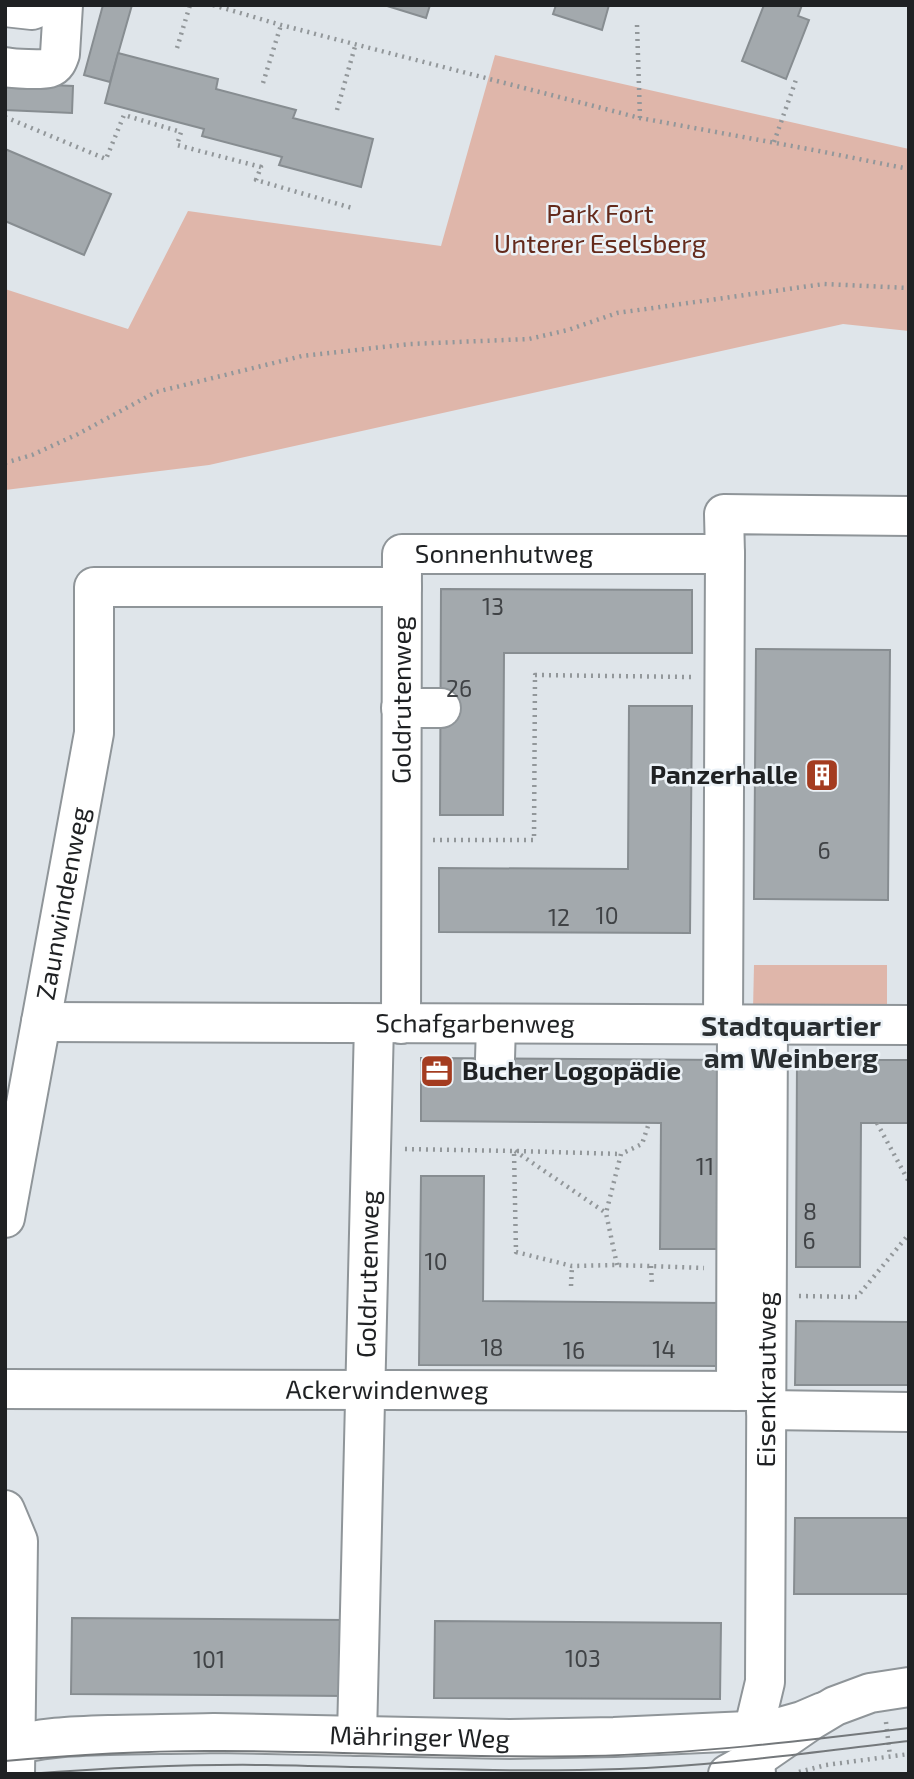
<svg xmlns="http://www.w3.org/2000/svg" width="914" height="1779" font-family="'Exo 2',sans-serif">
	<style>
		.green { fill: #dfb6aa }
		.building { fill: #a3a9ad; stroke: #878d91; stroke-width: 2 }
		.lines { fill: none; stroke-linecap: round; stroke-linejoin: round }
		.minor-casing { stroke: #8f9599; stroke-width: 42 }
		.path { stroke: #92979a; stroke-width: 4.5; stroke-dasharray: 2 5; stroke-linecap: butt }
		.minor { stroke: #fff; stroke-width: 38 }
		.tram { stroke: #74787b; stroke-width: 2 }
		.labels { text-anchor: middle; stroke-width: 5; stroke-linejoin: round; paint-order: stroke }
		.number-label { font-size: 23px; fill: #404346 }
		.park-label { font-size: 26px; fill: #642a1b; stroke: #ecf2f7 }
		.street-label { font-size: 26px; fill: #1f2123; stroke: #ecf2f7 }
		.poi-label { font-size: 26px; font-weight: bold; fill: #1f2123; stroke: #ecf2f7; text-anchor: end }
		.neighbourhood-label { font-size: 28px; font-weight: bold; fill: #292e31; stroke: #ecf2f7 }
	</style>
	<rect width="100%" height="100%" fill="#dfe5ea"/>
	<!-- green -->
	<g class="green">
		<polygon points="495,55 909,149 909,331 843,324 209,465 5,490 5,289 128,329 188,211 441,246"/>
		<polygon points="754,965 887,965 887,1010 753,1010"/>
	</g>
	<!-- building -->
	<g class="building">
		<polygon points="103,5 132,5 110,82 84,75"/>
		<polygon points="384,5 430,5 426,18"/>
		<polygon points="556,5 609,5 602,30 553,14"/>
		<polygon points="764,5 802,5 798,16 809,20 786,79 742,61"/>
		<polygon points="118,53 218,79 216,89 296,110 293,118 373,139 361,187 279,165 282,157 202,136 204,129 105,103"/>
		<polygon points="6,83 73,86 72,113 5,110"/>
		<polygon points="5,149 111,194 84,255 5,221"/>
		<polygon points="441,589 692,590 692,653 504,653 503,815 440,815"/>
		<polygon points="756,649 890,650 888,900 754,899"/>
		<polygon points="629,706 692,706 690,933 439,932 439,868 628,869"/>
		<polygon points="421,1058 725,1060 723,1249 660,1249 661,1123 421,1121"/>
		<polygon points="797,1060 909,1060 909,1123 861,1123 860,1267 796,1267"/>
		<polygon points="421,1176 484,1176 483,1301 723,1303 722,1366 419,1365"/>
		<polygon points="796,1321 909,1322 909,1385 795,1385"/>
		<polygon points="795,1518 909,1518 909,1594 794,1594"/>
		<polygon points="72,1618 345,1620 345,1696 71,1694"/>
		<polygon points="435,1621 721,1623 720,1699 434,1698"/>
	</g>
	<g class="lines">
		<!-- minor casing -->
		<g class="minor-casing">
			<g id="minor">
				<polyline points="5,7 32,10 45,5"/>
				<path d="M5,67C14,69 42,70 49,68C56,66 58,60 60,54L63,5"/>
				<polyline points="401,708 441,708"/>
				<path id="s1" d="M41,1022L909,1025"/>
				<path id="s2" d="M401,1024L402,554H725L724,514L909,516"/>
				<polyline points="723,1025 725,554"/>
				<polyline points="495,1059 496,1024"/>
				<path id="s3" d="M5,1218L94,733V587H402"/>
				<path id="s4" d="M5,1389L766,1391"/>
				<polyline points="736,1391 737,1025"/>
				<polyline points="766,1410 909,1412"/>
				<polyline points="5,1510 18,1541 15,1774"/>
				<path id="s5" d="M357,1736L374,1024"/>
				<path id="s6" d="M5,1748C38,1737 74,1736 109,1735C144,1734 179,1734 214,1733L510,1739L614,1737L770,1730L802,1721L823,1712"/>
				<polyline points="728,1774 755,1759 810,1721 835,1706 870,1693 909,1687"/>
				<path id="s7" d="M756,1774L753,1732L765,1682L768,1025"/>
			</g>
		</g>
		<!-- path -->
		<g class="path">
			<polyline points="213,5 281,25 640,118 819,151 909,169"/>
			<polyline points="637,25 640,118"/>
			<polyline points="177,48 190,5"/>
			<polyline points="263,83 281,25"/>
			<polyline points="337,110 356,43"/>
			<polyline points="5,117 106,159 124,115 181,132 177,145 261,167 256,180 352,208"/>
			<polyline points="774,142 797,77"/>
			<polyline points="5,463 32,455 78,434 156,392 302,356 410,344 529,339 568,330 617,313 824,284 909,288"/>
			<polyline points="433,840 534,840 535,675 691,677"/>
			<polyline points="877,1123 909,1182"/>
			<polyline points="405,1149 514,1151 516,1252 572,1266 617,1265 704,1268"/>
			<polyline points="515,1151 606,1213"/>
			<polyline points="517,1151 621,1154"/>
			<polyline points="617,1265 606,1213 621,1154 642,1144 649,1123"/>
			<polyline points="651,1266 652,1286"/>
			<polyline points="571,1286 572,1266"/>
			<polyline points="799,1296 857,1297 909,1234"/>
			<polyline points="886,1722 890,1756"/>
			<polyline points="799,1772 826,1765 909,1754"/>
		</g>
		<!-- minor -->
		<use href="#minor" class="minor"/>
		<!-- tram -->
		<g class="tram">
			<path d="M5,1761C72,1755 139,1751 206,1751C333,1750 460,1759 587,1756C695,1754 802,1741 909,1728"/>
			<path d="M28,1774C107,1768 186,1764 266,1765C384,1767 502,1773 620,1769C716,1766 813,1752 909,1741"/>
		</g>
	</g>
	<!-- icons -->
	<defs>
		<g id="building-square" transform="scale(1.75)"><rect x="-9" y="-9" width="18" height="18" rx="4" fill="#a43c20" stroke="#ecf2f7"/><path d="M-4-6H4V6H1V3H-1V6H-4ZM-2.5-4.3h1.7v1.8h-1.7ZM.8-4.3h1.7v1.8H.8ZM-2.5-1h1.7V.8h-1.7ZM.8-1h1.7V.8H.8Z" fill="#fff"/></g>
		<g id="office-square" transform="scale(1.75)"><rect x="-9" y="-9" width="18" height="18" rx="4" fill="#a43c20" stroke="#ecf2f7"/><path d="M-6-3h4V-5.5h4V-3h4V5H-6ZM-1-4.5V-3h2v-1.5ZM-6 0V1H6V0Z" fill="#fff"/></g>
	</defs>
	<g fill-rule="evenodd">
		<use href="#building-square" x="822" y="775"/>
		<use href="#office-square" x="437" y="1071"/>
	</g>
	<g class="labels">
		<!-- number labels -->
		<g class="number-label">
			<text x="493" y="615">13</text>
			<text x="459" y="697">26</text>
			<text x="824" y="859">6</text>
			<text x="607" y="924">10</text>
			<text x="559" y="926">12</text>
			<text x="705" y="1175">11</text>
			<text x="810" y="1220">8</text>
			<text x="809" y="1249">6</text>
			<text x="436" y="1270">10</text>
			<text x="492" y="1356">18</text>
			<text x="664" y="1358">14</text>
			<text x="574" y="1359">16</text>
			<text x="583" y="1667">103</text>
			<text x="209" y="1668">101</text>
		</g>
		<!-- park labels -->
		<g class="park-label">
			<text x="600" y="223">Park Fort<tspan x="600" dy="30">Unterer Eselsberg</tspan></text>
		</g>
		<!-- street labels -->
		<g class="street-label">
			<text dy="9" stroke="none"><textPath href="#s2" startOffset="572">Sonnenhutweg</textPath></text>
			<text dy="9" stroke="none"><textPath href="#s2" startOffset="324">Goldrutenweg</textPath></text>
			<text dy="9" stroke="none"><textPath href="#s3" startOffset="320">Zaunwindenweg</textPath></text>
			<text dy="9" stroke="none"><textPath href="#s1" startOffset="434">Schafgarbenweg</textPath></text>
			<text dy="9" stroke="none"><textPath href="#s5" startOffset="462">Goldrutenweg</textPath></text>
			<text dy="9" stroke="none"><textPath href="#s7" startOffset="396">Eisenkrautweg</textPath></text>
			<text dy="9" stroke="none"><textPath href="#s4" startOffset="382">Ackerwindenweg</textPath></text>
			<text dy="9" stroke="none"><textPath href="#s6" startOffset="416">Mähringer Weg</textPath></text>
		</g>
		<!-- poi labels -->
		<g class="poi-label">
			<text x="798" y="784">Panzerhalle</text>
			<text x="462" y="1080" text-anchor="start">Bucher Logopädie</text>
		</g>
		<!-- neighbourhood labels -->
		<g class="neighbourhood-label">
			<text x="791" y="1036">Stadtquartier<tspan x="791" dy="32">am Weinberg</tspan></text>
		</g>
	</g>
	<!-- border -->
	<rect width="914" height="1779" fill="none" stroke="#1f2123" stroke-width="14"/>
</svg>
